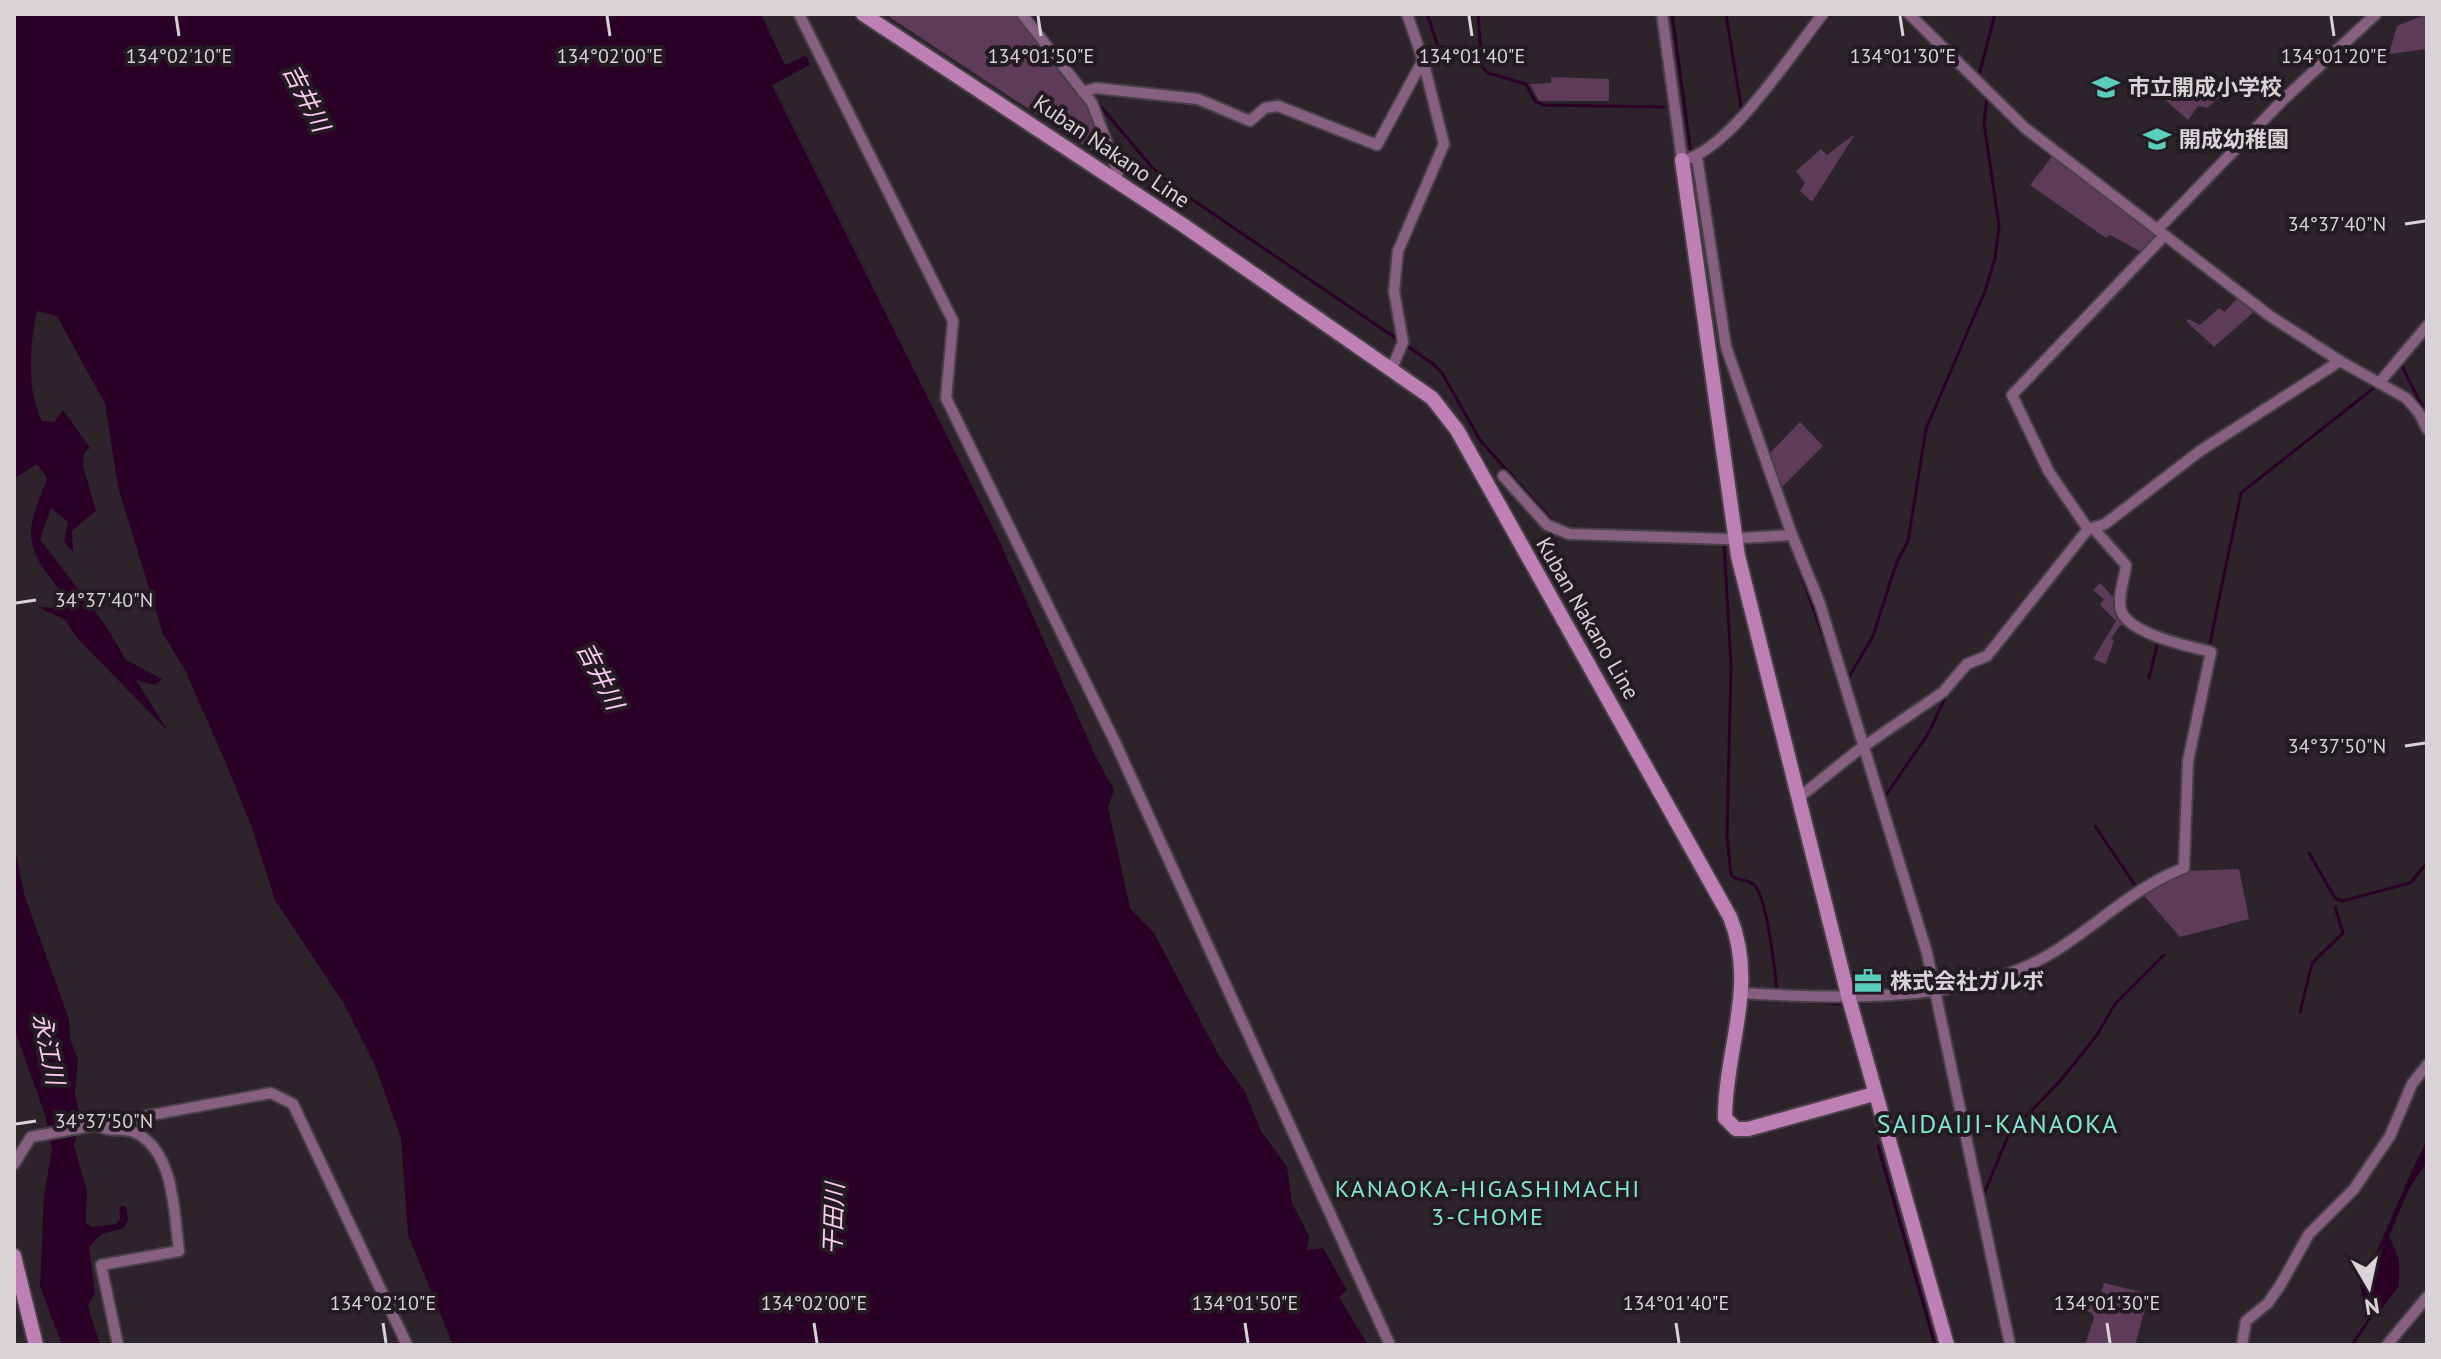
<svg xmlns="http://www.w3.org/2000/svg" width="2441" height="1359" font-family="'PT Sans','Noto Sans JP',sans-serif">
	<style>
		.green { fill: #5e3b59 }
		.water { fill: #2b0027 }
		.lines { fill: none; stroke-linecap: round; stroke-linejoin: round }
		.stream { stroke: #2b0027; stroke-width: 3 }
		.street-casing { stroke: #484047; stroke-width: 14 }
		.secondary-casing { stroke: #484047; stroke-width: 18 }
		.street { stroke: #876081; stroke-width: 10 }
		.secondary { stroke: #be7fb4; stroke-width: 14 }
		.ticks { fill: none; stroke: #d8d3d7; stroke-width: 3 }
		.labels { text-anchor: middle; stroke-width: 8; stroke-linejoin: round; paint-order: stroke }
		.poi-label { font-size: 22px; font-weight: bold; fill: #d8d3d7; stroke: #231b21; text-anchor: start }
		.street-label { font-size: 22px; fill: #d8d3d7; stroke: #231b21 }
		.water-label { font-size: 24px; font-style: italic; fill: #fbcbf2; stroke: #231b21 }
		.neighbourhood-label { font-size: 24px; letter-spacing: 2px; fill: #7fe6d5; stroke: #231b21 }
		.quarter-label { font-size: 26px; letter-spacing: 2px; fill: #7fe6d5; stroke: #231b21 }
		.ticks-label { font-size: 20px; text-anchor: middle; fill: #d8d3d7; stroke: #231b21; stroke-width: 8; stroke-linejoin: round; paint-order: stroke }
	</style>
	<rect width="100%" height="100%" fill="#2d242b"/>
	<!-- green -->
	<g class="green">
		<path d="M885,14H1017C1050,58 1101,105 1109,162Z"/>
		<polygon points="2427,14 2427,49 2389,54 2397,26"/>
		<polygon points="2178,75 2217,93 2220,97 2207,108 2198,106 2188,120 2163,98"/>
		<polygon points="1551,77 1609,79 1609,101 1539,101 1530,84 1551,83"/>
		<polygon points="1852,136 1854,136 1812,202 1800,191 1805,183 1796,171 1821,149 1827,155"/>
		<polygon points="2054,154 2156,235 2141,252 2110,235 2106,238 2030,185"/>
		<polygon points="2238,297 2256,310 2214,347 2186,321 2189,319 2200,325 2219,308 2225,312"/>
		<polygon points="1800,422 1823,446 1781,488 1777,487 1768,455"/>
		<polygon points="2100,583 2118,602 2116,620 2120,614 2136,628 2120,625 2111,639 2114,640 2106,664 2093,659 2116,621 2100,605 2104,599 2093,590"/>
		<polygon points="2239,869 2249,919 2180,937 2141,892 2185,871"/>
		<polygon points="2104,1283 2149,1294 2135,1345 2085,1345 2094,1318 2092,1313 2079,1309 2083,1300 2092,1303 2099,1299"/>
	</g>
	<!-- water -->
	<g class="water">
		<path d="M14,14H761L785,65L806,55L810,65L772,85L998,538L1096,757L1114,790L1108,807L1130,908L1154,933L1218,1054L1245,1092L1261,1131L1287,1167L1292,1203L1309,1236L1307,1250L1323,1248L1347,1290L1339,1297L1368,1345H453L408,1235L401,1138L374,1063L344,1004L275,900L252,828L224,759L185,670L163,634L118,487L105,404L57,316L37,311C30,345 26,389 42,421L54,422L63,410L90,448L84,453L83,466L96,511L72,531L73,552L64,542L68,522L51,508L40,539L106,626L126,660L162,679L155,685L136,680L168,731L77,638L65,620L38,607L66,608C64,594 57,587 49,576C19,537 32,520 47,478L37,464L14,479Z"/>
		<polygon points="14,844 25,897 69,1019 70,1039 78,1059 75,1094 80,1116 74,1146 87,1191 86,1223 91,1227 116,1224 120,1219 119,1207 126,1206 128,1220 124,1228 102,1234 89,1247 95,1293 88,1306 100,1345 62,1345 40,1286 44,1194 52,1150 45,1115 14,1028"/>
		<path d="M2427,1140V1163L2411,1185L2389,1236L2399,1259V1286L2381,1310L2363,1299L2360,1285C2383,1243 2402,1188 2427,1140Z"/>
	</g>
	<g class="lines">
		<!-- stream -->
		<g class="stream">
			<polyline points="1030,14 1080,79"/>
			<polyline points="1427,14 1438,46 1479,54"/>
			<polyline points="1478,14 1482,67 1488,73 1526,84 1535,101 1543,105 1664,107"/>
			<polyline points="1672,14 1691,153"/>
			<polyline points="1726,14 1741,107"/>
			<polyline points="1801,51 1831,14"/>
			<polyline points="1991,89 1979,75 1995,14"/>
			<polyline points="1096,101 1150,165 1171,185 1432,363 1442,373 1480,440 1555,524"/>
			<polyline points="1692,161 1720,339"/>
			<polyline points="1699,163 1746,119"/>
			<polyline points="1723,354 1784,528"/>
			<polyline points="2400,362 2427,416"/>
			<polyline points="1693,533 1722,533"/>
			<path d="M1724,543L1731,665L1727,836L1731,875C1737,881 1746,879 1753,884C1767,894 1775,972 1777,991"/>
			<polyline points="1794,554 1834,667"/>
			<polyline points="2209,648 2241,493 2375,387"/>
			<polyline points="2149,678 2158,641"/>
			<polyline points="1846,682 1873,636 1896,564 1908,541 1926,429 1985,291 1995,258 1999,226 1984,123 1987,98"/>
			<polyline points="1886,795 1928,734 1946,696"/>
			<polyline points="2095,826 2137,888"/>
			<polyline points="2309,853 2335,898 2342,901 2410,883 2427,863"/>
			<polyline points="2144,883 2176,866"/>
			<polyline points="1913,923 1926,970"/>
			<polyline points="2056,945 2098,914"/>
			<polyline points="1940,985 1984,976"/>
			<polyline points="1785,1000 1841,1004"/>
			<polyline points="1860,1003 1880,1000"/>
			<polyline points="2300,1012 2312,963 2343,933 2335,907"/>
			<polyline points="1937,1024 2004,1341"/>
			<polyline points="1878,1146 1935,1345"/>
			<polyline points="1983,1196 2009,1134 2060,1081 2097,1035 2115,1004 2164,955"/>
			<polyline points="2352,1345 2379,1305"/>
		</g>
		<!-- street casing -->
		<g class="street-casing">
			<g id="street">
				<polyline points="799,14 953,321 946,398 1115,742 1390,1345"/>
				<polyline points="1022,14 1092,103 1118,172 1116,180"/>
				<path d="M1662,14L1682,160C1727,154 1793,51 1823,14"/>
				<polyline points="1909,14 2025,128 2270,316 2340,361 2406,398 2419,413 2427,429"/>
				<polyline points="1083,92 1096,88 1198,99 1250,121 1265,108 1278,106 1377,145 1423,60 1407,14"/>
				<polyline points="1697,157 1726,347 1792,535"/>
				<polyline points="2157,230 2286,97 2376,14"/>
				<polyline points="1392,368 1403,342 1394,291 1398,251 1444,144 1423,60"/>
				<polyline points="2379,383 2427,326"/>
				<polyline points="1503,476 1547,525 1569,534 1725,539 1792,535 1820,604 1927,953 2010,1345"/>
				<polyline points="2088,529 2049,472 2012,395 2164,236"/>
				<polyline points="1797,799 1857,751 1943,692 1967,664 1987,656 2088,529 2105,524 2200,451 2340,361"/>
				<path d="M1743,993C1833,999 1965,1003 2045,957C2093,930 2131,888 2184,868L2188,761L2211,652C2189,646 2128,634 2121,610C2117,597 2125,578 2126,565L2094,529"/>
				<path d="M96,1124C109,1134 125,1126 138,1134C175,1155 174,1214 179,1251L101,1265L118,1345"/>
				<polyline points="14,1164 31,1137 271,1093 293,1104 407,1345"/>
				<polyline points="2242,1345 2246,1321 2268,1303 2281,1284 2309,1234 2354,1189 2390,1136 2412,1084 2427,1065"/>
				<polyline points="2387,1345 2427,1297"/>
			</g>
		</g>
		<!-- secondary casing -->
		<g class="secondary-casing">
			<g id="secondary">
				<path d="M863,14L1183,225L1432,398L1457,430L1730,917C1758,986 1725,1048 1725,1118L1736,1129H1748L1874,1094"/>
				<polyline points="1682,160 1738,556 1849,999 1947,1345"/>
				<polyline points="14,1256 36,1345"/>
			</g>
		</g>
		<!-- street -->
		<use href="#street" class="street"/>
		<!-- secondary -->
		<use href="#secondary" class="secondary"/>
	</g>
	<!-- ticks -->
	<path class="ticks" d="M176,16L179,36M607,16L610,36M1038,16L1041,36M1469,16L1472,36M1900,16L1903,36M2331,16L2334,36M2405,224L2425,221M16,603L36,600M2405,746L2425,743M16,1124L36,1121M383,1323L386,1343M814,1323L817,1343M1245,1323L1248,1343M1676,1323L1679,1343M2107,1323L2110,1343"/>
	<!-- icons -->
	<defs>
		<g id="school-bare" transform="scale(2.16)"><path d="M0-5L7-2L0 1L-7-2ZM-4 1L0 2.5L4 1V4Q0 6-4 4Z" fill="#5acebd" stroke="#231b21" stroke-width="2.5" paint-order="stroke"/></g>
		<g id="office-bare" transform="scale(2.16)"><path d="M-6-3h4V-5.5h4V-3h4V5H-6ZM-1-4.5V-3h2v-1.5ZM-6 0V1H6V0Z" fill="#5acebd" stroke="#231b21" stroke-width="2.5" paint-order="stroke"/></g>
	</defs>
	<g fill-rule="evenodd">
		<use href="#school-bare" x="2106" y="87"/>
		<use href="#school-bare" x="2157" y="139"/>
		<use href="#office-bare" x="1868" y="981"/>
	</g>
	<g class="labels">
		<!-- poi labels -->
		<g class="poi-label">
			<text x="2128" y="95">市立開成小学校</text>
			<text x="2179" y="147">開成幼稚園</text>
			<text x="1890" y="989">株式会社ガルボ</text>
		</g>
		<!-- street labels -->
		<g class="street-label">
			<text transform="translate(1112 151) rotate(34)" y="8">Kuban Nakano Line</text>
			<text transform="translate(1588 618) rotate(60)" y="8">Kuban Nakano Line</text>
		</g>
		<!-- water labels -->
		<g class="water-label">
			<text transform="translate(306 98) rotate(63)" y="8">吉井川</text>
			<text transform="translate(600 676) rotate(63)" y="8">吉井川</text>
			<text transform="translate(48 1049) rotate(78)" y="8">永江川</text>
			<text transform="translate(834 1219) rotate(-88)" y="8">干田川</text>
		</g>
		<!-- neighbourhood labels -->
		<g class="neighbourhood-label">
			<text x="1488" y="1197">KANAOKA-HIGASHIMACHI<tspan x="1488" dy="28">3-CHOME</tspan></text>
		</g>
		<!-- quarter labels -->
		<g class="quarter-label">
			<text x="1998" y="1133">SAIDAIJI-KANAOKA</text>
		</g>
	</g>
	<g class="ticks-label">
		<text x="179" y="63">134°02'10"E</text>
		<text x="610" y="63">134°02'00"E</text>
		<text x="1041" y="63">134°01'50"E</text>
		<text x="1472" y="63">134°01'40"E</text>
		<text x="1903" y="63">134°01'30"E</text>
		<text x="2334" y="63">134°01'20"E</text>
		<text x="2337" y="231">34°37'40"N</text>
		<text x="104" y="607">34°37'40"N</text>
		<text x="2337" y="753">34°37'50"N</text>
		<text x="104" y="1128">34°37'50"N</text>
		<text x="383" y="1310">134°02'10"E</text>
		<text x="814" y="1310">134°02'00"E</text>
		<text x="1245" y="1310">134°01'50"E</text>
		<text x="1676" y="1310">134°01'40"E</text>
		<text x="2107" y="1310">134°01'30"E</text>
	</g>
	<!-- border -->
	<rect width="2441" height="1359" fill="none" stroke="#d8d3d7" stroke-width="32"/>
	<!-- north arrow -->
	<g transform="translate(2369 1287) rotate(171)" stroke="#231b21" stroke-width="6" paint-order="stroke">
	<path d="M0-6L14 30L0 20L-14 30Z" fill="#d8d3d7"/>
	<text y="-12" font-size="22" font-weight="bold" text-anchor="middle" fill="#d8d3d7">N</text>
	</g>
</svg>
